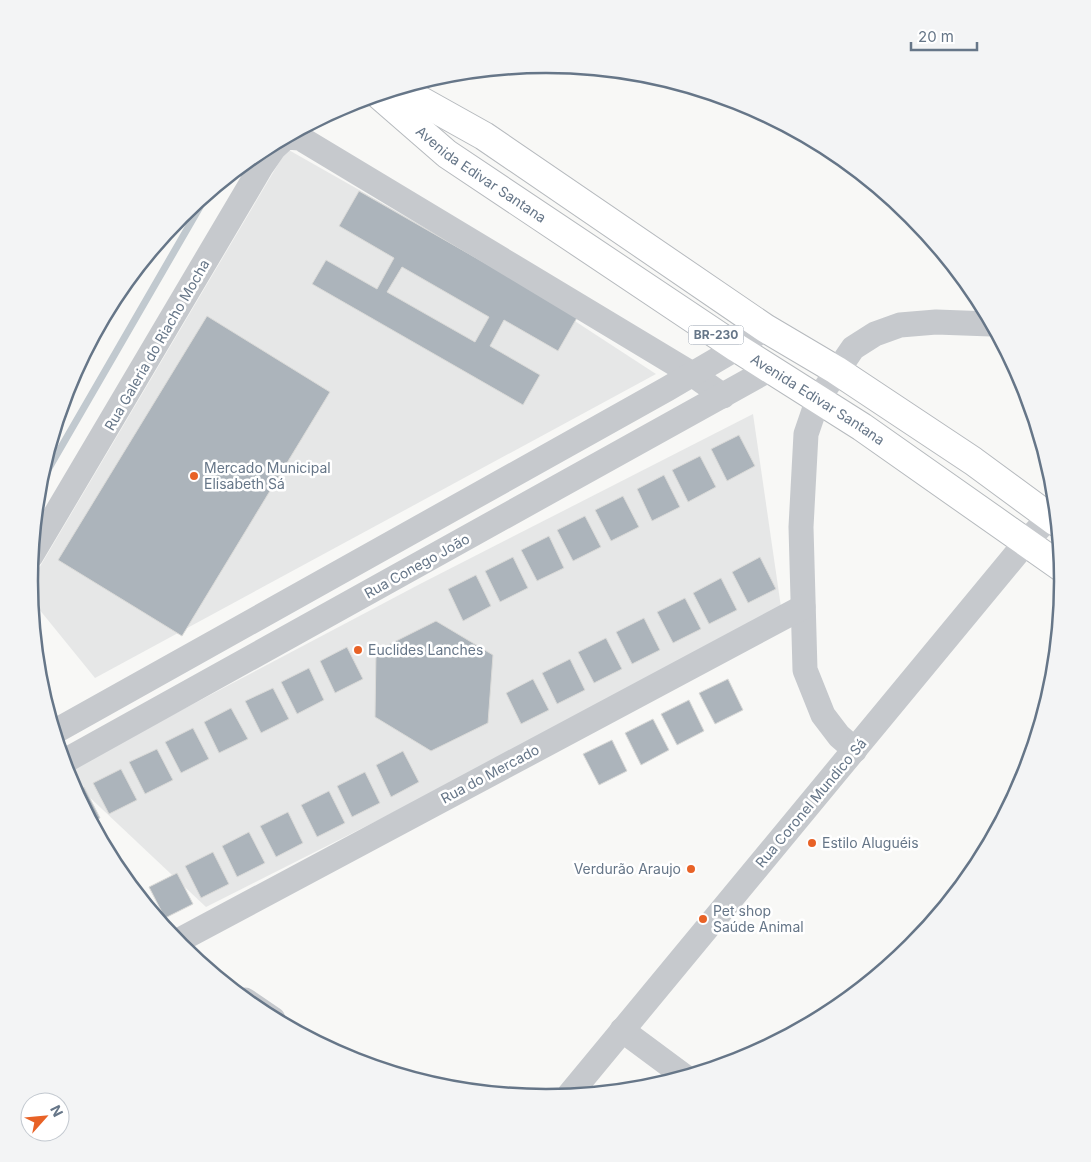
<svg xmlns="http://www.w3.org/2000/svg" width="1091" height="1162" font-family="Inter,sans-serif">
	<style>
		.built { fill: #e6e7e7 }
		.lines { fill: none; stroke-linecap: round; stroke-linejoin: round }
		.stream { stroke: #c1c9cf; stroke-width: 7 }
		.building { fill: #acb4bb; stroke: #dadad8; fill-rule: evenodd }
		.trunk-casing { stroke: #b6babe; stroke-width: 30 }
		.minor { stroke: #c6c9cd; stroke-width: 25 }
		.trunk { stroke: #fff; stroke-width: 28 }
		.poi-dot { fill: #e86226; stroke: #fff; stroke-width: 2 }
		.labels { text-anchor: middle; stroke-width: 5; stroke-linejoin: round; paint-order: stroke }
		.shield { fill: #fff; stroke: #949fac; stroke-width: 1 }
		.shield-label { font-size: 12px; font-weight: bold; fill: #667688 }
		.street-label { font-size: 14px; fill: #667688; stroke: #fff }
		.poi-label { font-size: 14px; fill: #667688; stroke: #fff; text-anchor: start }
		.rim { fill: none; stroke: #667688; stroke-width: 2.5 }
	</style>
	<rect width="100%" height="100%" fill="#f8f8f6"/>
	<!-- built -->
	<g class="built">
		<polygon points="287,149 472,254 656,374 95,678 30,598 29,585"/>
		<polygon points="753,414 781,607 525,746 206,907 67,776 66,771 420,584"/>
	</g>
	<g class="lines">
		<!-- stream -->
		<polyline class="stream" points="38,487 208,193"/>
	</g>
	<!-- building -->
	<g class="building">
		<path d="M359,191L578,316L558,351L504,320L490,346L540,375L523,405L312,284L326,260L377,289L394,258L339,226ZM402,267L489,317L475,342L387,292Z"/>
		<polygon points="207,316 330,392 182,636 58,560"/>
		<polygon points="739,435 755,466 727,481 711,449"/>
		<polygon points="700,456 716,487 688,502 672,470"/>
		<polygon points="664,475 680,507 652,521 637,489"/>
		<polygon points="623,496 639,527 611,541 595,510"/>
		<polygon points="585,516 601,547 573,561 557,530"/>
		<polygon points="549,536 564,568 537,581 521,550"/>
		<polygon points="513,557 528,588 500,602 485,571"/>
		<polygon points="760,557 776,589 748,603 732,572"/>
		<polygon points="476,575 491,606 463,621 448,589"/>
		<polygon points="721,578 737,610 709,624 693,593"/>
		<polygon points="685,598 701,629 673,643 657,612"/>
		<polygon points="644,618 660,650 632,664 616,632"/>
		<polygon points="436,621 493,655 488,723 431,751 375,717 376,651"/>
		<polygon points="606,638 622,669 594,683 578,652"/>
		<polygon points="347,647 363,679 335,693 320,661"/>
		<polygon points="570,659 585,690 557,704 542,673"/>
		<polygon points="309,668 324,700 297,714 281,682"/>
		<polygon points="533,679 549,710 521,724 506,693"/>
		<polygon points="728,679 743,710 715,724 699,693"/>
		<polygon points="273,688 289,719 261,733 245,701"/>
		<polygon points="689,700 704,731 677,745 661,714"/>
		<polygon points="231,708 248,739 219,753 204,722"/>
		<polygon points="653,719 669,750 641,765 625,733"/>
		<polygon points="193,728 209,759 181,773 165,742"/>
		<polygon points="612,740 627,771 599,785 583,754"/>
		<polygon points="157,749 173,780 145,794 129,762"/>
		<polygon points="403,751 419,782 391,797 376,765"/>
		<polygon points="121,769 137,800 109,814 93,783"/>
		<polygon points="365,772 380,803 352,817 337,786"/>
		<polygon points="84,787 100,818 92,823 75,792"/>
		<polygon points="329,791 345,823 317,837 301,805"/>
		<polygon points="288,812 303,843 276,857 260,826"/>
		<polygon points="249,832 265,863 237,877 222,846"/>
		<polygon points="213,852 229,884 201,898 185,866"/>
		<polygon points="177,873 193,904 165,918 149,887"/>
	</g>
	<g class="lines">
		<!-- trunk casing -->
		<g class="trunk-casing">
			<g id="trunk">
				<polyline points="398,88 484,136 765,328 836,370 973,461 1056,522"/>
				<path id="s1" d="M378,94L447,154L737,348L862,427L1061,567"/>
			</g>
		</g>
		<!-- minor -->
		<g class="minor">
			<polyline points="31,556 261,167 274,148 286,137 300,138 692,374 723,396"/>
			<polyline points="54,732 667,389 737,348 765,328"/>
			<polyline points="855,750 839,736 823,715 805,670 801,527 806,434 818,399 853,348 875,334 900,325 936,322 991,324"/>
			<polyline points="63,762 770,369"/>
			<polyline points="176,942 803,607"/>
			<polyline points="245,1000 273,1019"/>
			<polyline points="622,1030 684,1076"/>
			<polyline points="569,1095 1027,541 1055,511"/>
		</g>
		<!-- trunk -->
		<use href="#trunk" class="trunk"/>
	</g>
	<!-- markers -->
	<g class="poi-dot">
		<circle cx="194" cy="476" r="5"/>
		<circle cx="358" cy="650" r="5"/>
		<circle cx="812" cy="843" r="5"/>
		<circle cx="691" cy="869" r="5"/>
		<circle cx="703" cy="919" r="5"/>
	</g>
	<g class="labels">
		<!-- shield labels -->
		<rect class="shield" x="688.5" y="325.5" width="55" height="19" rx="4"/>
		<g class="shield-label">
			<text x="716" y="339">BR-230</text>
		</g>
		<!-- street labels -->
		<g class="street-label">
			<text dy="5" stroke="none"><textPath href="#s1" startOffset="131">Avenida Edivar Santana</textPath></text>
			<text transform="translate(157 345) rotate(-60)" y="5">Rua Galeria do Riacho Mocha</text>
			<text dy="5" stroke="none"><textPath href="#s1" startOffset="536">Avenida Edivar Santana</textPath></text>
			<text transform="translate(417 566) rotate(-29)" y="5">Rua Conego João</text>
			<text transform="translate(490 774) rotate(-28)" y="5">Rua do Mercado</text>
			<text transform="translate(811 803) rotate(-50)" y="5">Rua Coronel Mundico Sá</text>
		</g>
		<!-- poi labels -->
		<g class="poi-label">
			<text x="204" y="473">Mercado Municipal<tspan x="204" dy="16">Elisabeth Sá</tspan></text>
			<text x="368" y="655">Euclides Lanches</text>
			<text x="822" y="848">Estilo Aluguéis</text>
			<text x="681" y="874" text-anchor="end">Verdurão Araujo</text>
			<text x="713" y="916">Pet shop<tspan x="713" dy="16">Saúde Animal</tspan></text>
		</g>
	</g>
	<!-- crop -->
	<path d="M0 0H1091V1162H0ZM38 581a508 508 0 1 1 1016 0a508 508 0 1 1-1016 0Z" fill="#f3f4f5" fill-rule="evenodd"/>
	<path class="rim" d="M38 581a508 508 0 1 1 1016 0a508 508 0 1 1-1016 0Z"/>
	<!-- north arrow -->
	<g transform="translate(45 1117) rotate(63)"><circle r="24" fill="#ffffff" stroke="#c2c8cf"/>
	<path d="M0-4L9 19L0 12L-9 19Z" fill="#e86226"/>
	<text y="-8" font-size="14" font-weight="bold" text-anchor="middle" fill="#667688">N</text>
	</g>
	<!-- scale -->
	<path d="M911 42v8h66v-8" fill="none" stroke="#667688" stroke-width="2.5"/>
	<text x="918" y="42" font-size="15" fill="#667688" stroke="#ffffff" stroke-width="4" paint-order="stroke">20 m</text>
</svg>
